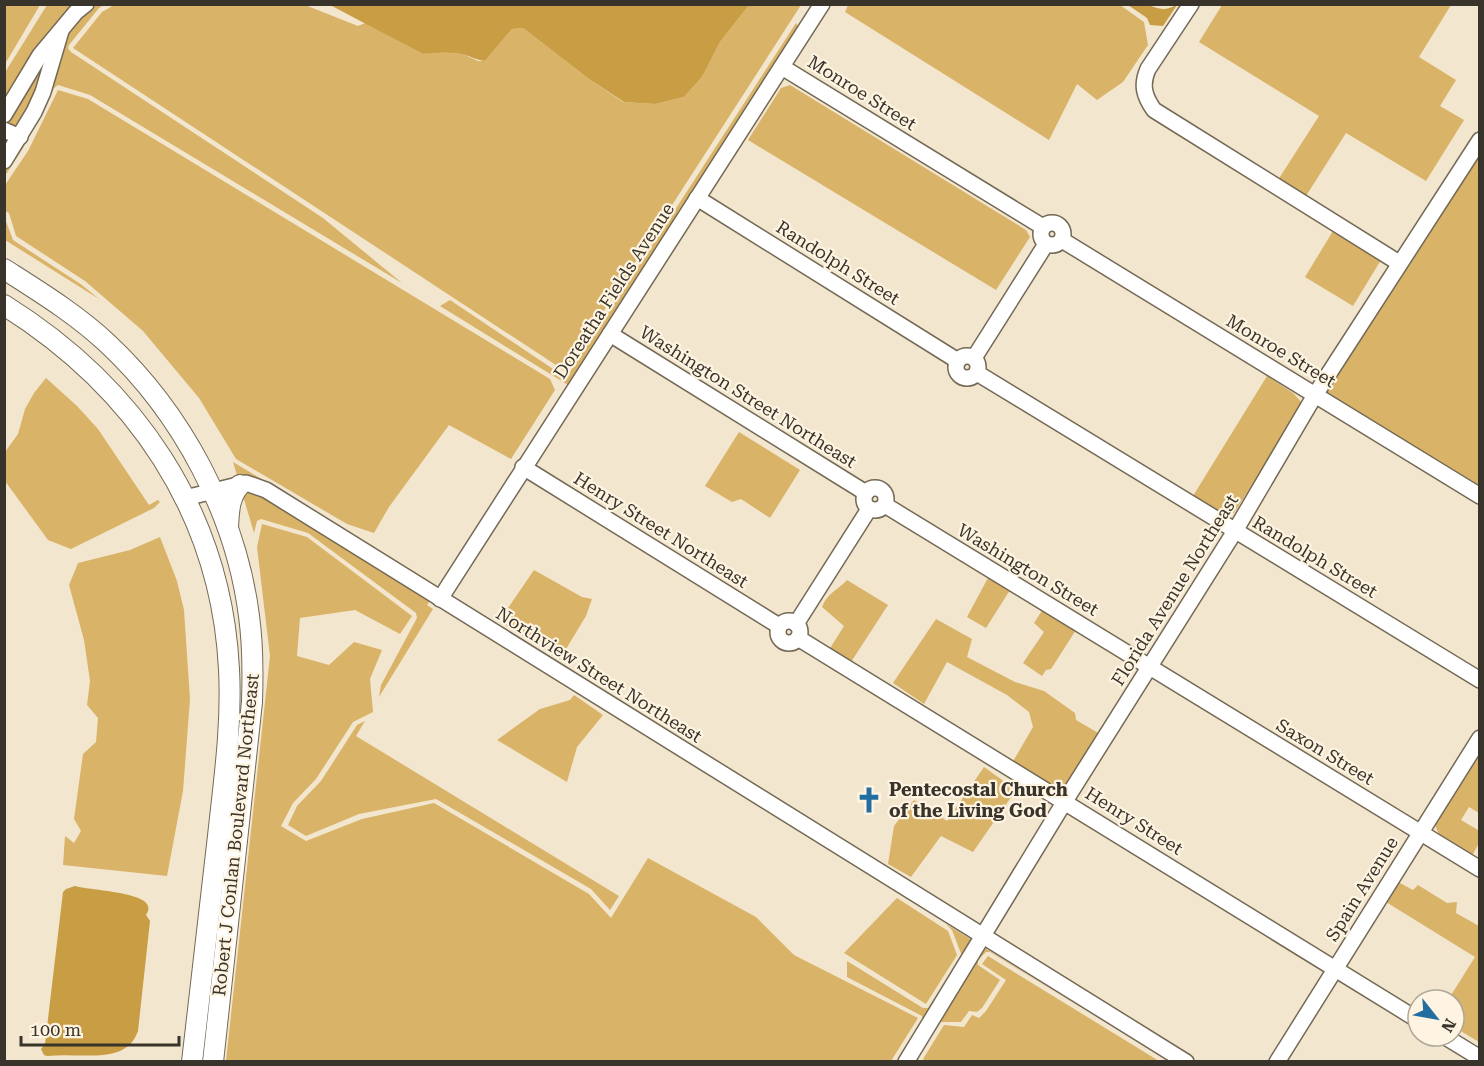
<svg xmlns="http://www.w3.org/2000/svg" width="1484" height="1066" font-family="'Roboto Serif',serif">
	<style>
		.green { fill: #d9b367 }
		.water { fill: #c89d43 }
		.lines { fill: none; stroke-linecap: round; stroke-linejoin: round }
		.minor-casing { stroke: #746955; stroke-width: 18 }
		.major-casing { stroke: #746955; stroke-width: 22 }
		.minor { stroke: #fff; stroke-width: 15 }
		.major { stroke: #fff; stroke-width: 20 }
		.labels { text-anchor: middle; stroke-width: 4.5; stroke-linejoin: round; paint-order: stroke }
		.street-label { font-size: 18px; fill: #39342b; stroke: #fef4e1 }
		.poi-label { font-size: 18px; font-weight: bold; fill: #39342b; stroke: #fef4e1; text-anchor: start }
	</style>
	<rect width="100%" height="100%" fill="#f3e6cf"/>
	<!-- green -->
	<g class="green">
		<polygon points="5,4 40,5 5,64 4,5"/>
		<polygon points="47,5 104,5 99,8 69,45 68,48 71,52 323,218 402,283 90,95 58,85 54,88 23,148 5,176 4,74"/>
		<polygon points="114,5 305,5 358,26 365,23 423,54 438,52 463,54 478,61 485,61 512,29 523,28 589,79 623,102 655,104 684,97 702,77 720,42 749,5 801,5 565,371 73,48 102,12"/>
		<polygon points="848,5 1120,5 1144,22 1148,45 1123,82 1097,100 1077,84 1049,140 845,12"/>
		<polygon points="1222,5 1451,5 1419,57 1456,80 1440,106 1464,120 1426,181 1346,133 1306,196 1278,180 1319,116 1199,42"/>
		<polygon points="796,23 799,27 568,385 440,306 450,300 562,375 568,375"/>
		<polygon points="790,85 1026,230 1030,237 996,290 748,140 781,88"/>
		<polygon points="58,90 88,99 550,379 555,390 511,459 449,425 389,507 374,533 347,524 236,459 199,398 143,331 85,281 16,236 9,213 5,211 5,185 28,151"/>
		<polygon points="1479,139 1479,496 1315,395"/>
		<polygon points="4,216 13,240 82,285 99,299 5,240"/>
		<polygon points="1333,231 1381,260 1353,306 1305,277"/>
		<polygon points="1267,376 1293,393 1303,404 1234,513 1220,513 1193,496"/>
		<polygon points="46,378 77,406 98,429 149,505 158,500 160,502 154,508 71,549 48,540 5,481 5,452 18,434 25,409 34,393"/>
		<polygon points="739,432 800,470 770,518 741,499 732,502 705,486"/>
		<polygon points="233,462 307,506 437,590 427,605 433,609 379,697 381,685 417,618 416,613 308,533 261,519 257,521 254,533"/>
		<polygon points="262,524 307,537 412,616 400,634 355,610 300,618 297,656 329,665 354,642 382,650 370,679 373,712 353,722 316,779 293,803 281,826 306,841 362,819 434,803 589,894 611,918 648,858 756,917 794,955 918,1018 891,1061 226,1061 270,656 257,547"/>
		<polygon points="160,537 177,581 184,610 190,699 183,791 167,876 63,865 65,836 74,843 81,831 74,819 83,754 96,742 98,718 87,705 90,681 84,640 69,585 78,563 130,550"/>
		<polygon points="534,570 582,597 592,599 586,616 560,659 499,621"/>
		<polygon points="989,576 1010,590 986,628 967,617"/>
		<path d="M847,580L888,605L851,662L829,650L844,626L822,607C827,593 838,590 847,580Z"/>
		<polygon points="1043,609 1076,630 1051,669 1046,670 1042,676 1023,663 1044,632 1034,623"/>
		<polygon points="936,619 972,639 967,657 1015,682 1044,691 1075,713 1076,720 1100,734 1069,783 1061,789 1051,787 1012,763 1033,727 1029,712 1007,695 947,662 924,704 893,683"/>
		<polygon points="574,695 603,715 577,747 567,782 497,740 540,709 570,700"/>
		<polygon points="365,721 356,736 619,896 610,910 591,889 436,799 359,814 306,836 288,825 297,806 321,781 357,725"/>
		<polygon points="1479,753 1479,813 1469,807 1461,820 1478,830 1479,843 1472,856 1440,837 1435,825"/>
		<polygon points="984,767 1016,790 973,852 941,836 911,877 888,864 894,826 914,800 947,821"/>
		<polygon points="1398,882 1413,890 1418,885 1447,903 1457,902 1456,913 1479,926 1479,1042 1454,1027 1454,1000 1448,1000 1475,957 1386,902"/>
		<polygon points="897,898 948,931 957,955 926,1004 844,953"/>
		<polygon points="946,924 1070,1001 990,952 986,952 978,960 978,965 1000,980 982,1008 977,1012 969,1011 961,1022 940,1022 918,1057 919,1061 896,1061 922,1021 922,1016 847,977 847,961 923,1008 928,1008 962,956 952,930"/>
		<polygon points="988,956 1159,1061 925,1061 923,1059 944,1025 964,1027 972,1015 979,1018 986,1011 1006,980 982,964"/>
	</g>
	<!-- water -->
	<g class="water">
		<path d="M330,5H749L720,42L702,77L684,97L655,104L624,102L589,79L523,28L512,29L485,61C476,60 470,56 462,54C449,52 436,52 423,54Z"/>
		<path d="M1128,5C1133,5 1138,4 1143,4C1159,7 1161,13 1177,5L1163,26L1150,25L1147,18Z"/>
		<path d="M75,886C88,890 145,892 148,906C149,910 148,912 146,915L150,921L138,1031C126,1066 82,1052 47,1056L44,1055L41,1049L45,1044L63,892L66,889Z"/>
	</g>
	<g class="lines">
		<!-- minor casing -->
		<g class="minor-casing">
			<g id="minor">
				<path d="M1191,4L1148,69C1141,85 1144,96 1154,110L1399,263"/>
				<polyline points="782,67 1043,227"/>
				<polyline points="4,115 40,55 76,12 86,4"/>
				<polyline points="4,130 20,137"/>
				<polyline points="4,161 34,112 43,92 61,31"/>
				<polyline points="697,198 958,361"/>
				<circle cx="1052" cy="234" r="11"/>
				<polyline points="1062,240 1480,496"/>
				<polyline points="610,334 866,493"/>
				<circle cx="967" cy="367" r="11"/>
				<polyline points="974,358 1046,244"/>
				<polyline points="977,373 1480,680"/>
				<polyline points="523,467 779,626"/>
				<circle cx="875" cy="499" r="11"/>
				<polyline points="185,498 246,483 266,490 1186,1062"/>
				<polyline points="885,505 1480,869"/>
				<polyline points="440,599 822,4"/>
				<circle cx="789" cy="632" r="11"/>
				<polyline points="796,624 869,509"/>
				<polyline points="798,638 1418,1020"/>
				<polyline points="1444,1036 1480,1058"/>
				<polyline points="906,1062 1065,801 1235,531 1315,395 1480,140"/>
				<polyline points="1277,1062 1480,738"/>
			</g>
		</g>
		<!-- major casing -->
		<g class="major-casing">
			<g id="major">
				<path d="M4,269C40,292 76,314 107,343C182,413 236,514 249,616C253,645 253,673 252,702L213,1062"/>
				<path d="M4,305C135,387 221,512 229,669C232,725 224,780 218,836C210,911 201,986 192,1062"/>
				<path d="M228,527C229,511 229,497 240,485"/>
			</g>
		</g>
		<!-- minor -->
		<use href="#minor" class="minor"/>
		<!-- major -->
		<use href="#major" class="major"/>
	</g>
	<!-- icons -->
	<defs>
		<g id="church-bare" transform="scale(2.07)"><path d="M-1.2-6h2.4v3.5h3.3v2.4h-3.3V6h-2.4V-.1h-3.3v-2.4h3.3Z" fill="#236ea1" stroke="#fef4e1" stroke-width="2.5" paint-order="stroke"/></g>
	</defs>
	<g fill-rule="evenodd">
		<use href="#church-bare" x="869" y="800"/>
	</g>
	<g class="labels">
		<!-- street labels -->
		<g class="street-label">
			<text transform="translate(862 93) rotate(32)" y="6">Monroe Street</text>
			<text transform="translate(838 263) rotate(32)" y="6">Randolph Street</text>
			<text transform="translate(614 291) rotate(-57)" y="6">Doreatha Fields Avenue</text>
			<text transform="translate(1281 351) rotate(31)" y="6">Monroe Street</text>
			<text transform="translate(748 397) rotate(32)" y="6">Washington Street Northeast</text>
			<text transform="translate(661 530) rotate(32)" y="6">Henry Street Northeast</text>
			<text transform="translate(1315 557) rotate(31)" y="6">Randolph Street</text>
			<text transform="translate(1028 570) rotate(31)" y="6">Washington Street</text>
			<text transform="translate(1175 590) rotate(-58)" y="6">Florida Avenue Northeast</text>
			<text transform="translate(599 675) rotate(32)" y="6">Northview Street Northeast</text>
			<text transform="translate(1325 752) rotate(31)" y="6">Saxon Street</text>
			<text transform="translate(1134 821) rotate(32)" y="6">Henry Street</text>
			<text transform="translate(236 835) rotate(-84)" y="6">Robert J Conlan Boulevard Northeast</text>
			<text transform="translate(1362 889) rotate(-58)" y="6">Spain Avenue</text>
		</g>
		<!-- poi labels -->
		<g class="poi-label">
			<text x="889" y="796">Pentecostal Church<tspan x="889" dy="21">of the Living God</tspan></text>
		</g>
	</g>
	<!-- border -->
	<rect width="1484" height="1066" fill="none" stroke="#39342b" stroke-width="12"/>
	<!-- north arrow -->
	<g transform="translate(1436 1018) rotate(121)"><circle r="28" fill="#fef4e1" stroke="#afa798" stroke-width="1.5"/>
	<path d="M0-4.5L10 22L0 15L-10 22Z" fill="#236ea1"/>
	<text y="-9" font-size="16" font-weight="bold" text-anchor="middle" fill="#39342b">N</text>
	</g>
	<!-- scale -->
	<path d="M21 1036v9h158v-9" fill="none" stroke="#39342b" stroke-width="3"/>
	<text x="30" y="1036" font-size="18" fill="#39342b" stroke="#fef4e1" stroke-width="4.5" paint-order="stroke">100 m</text>
</svg>
